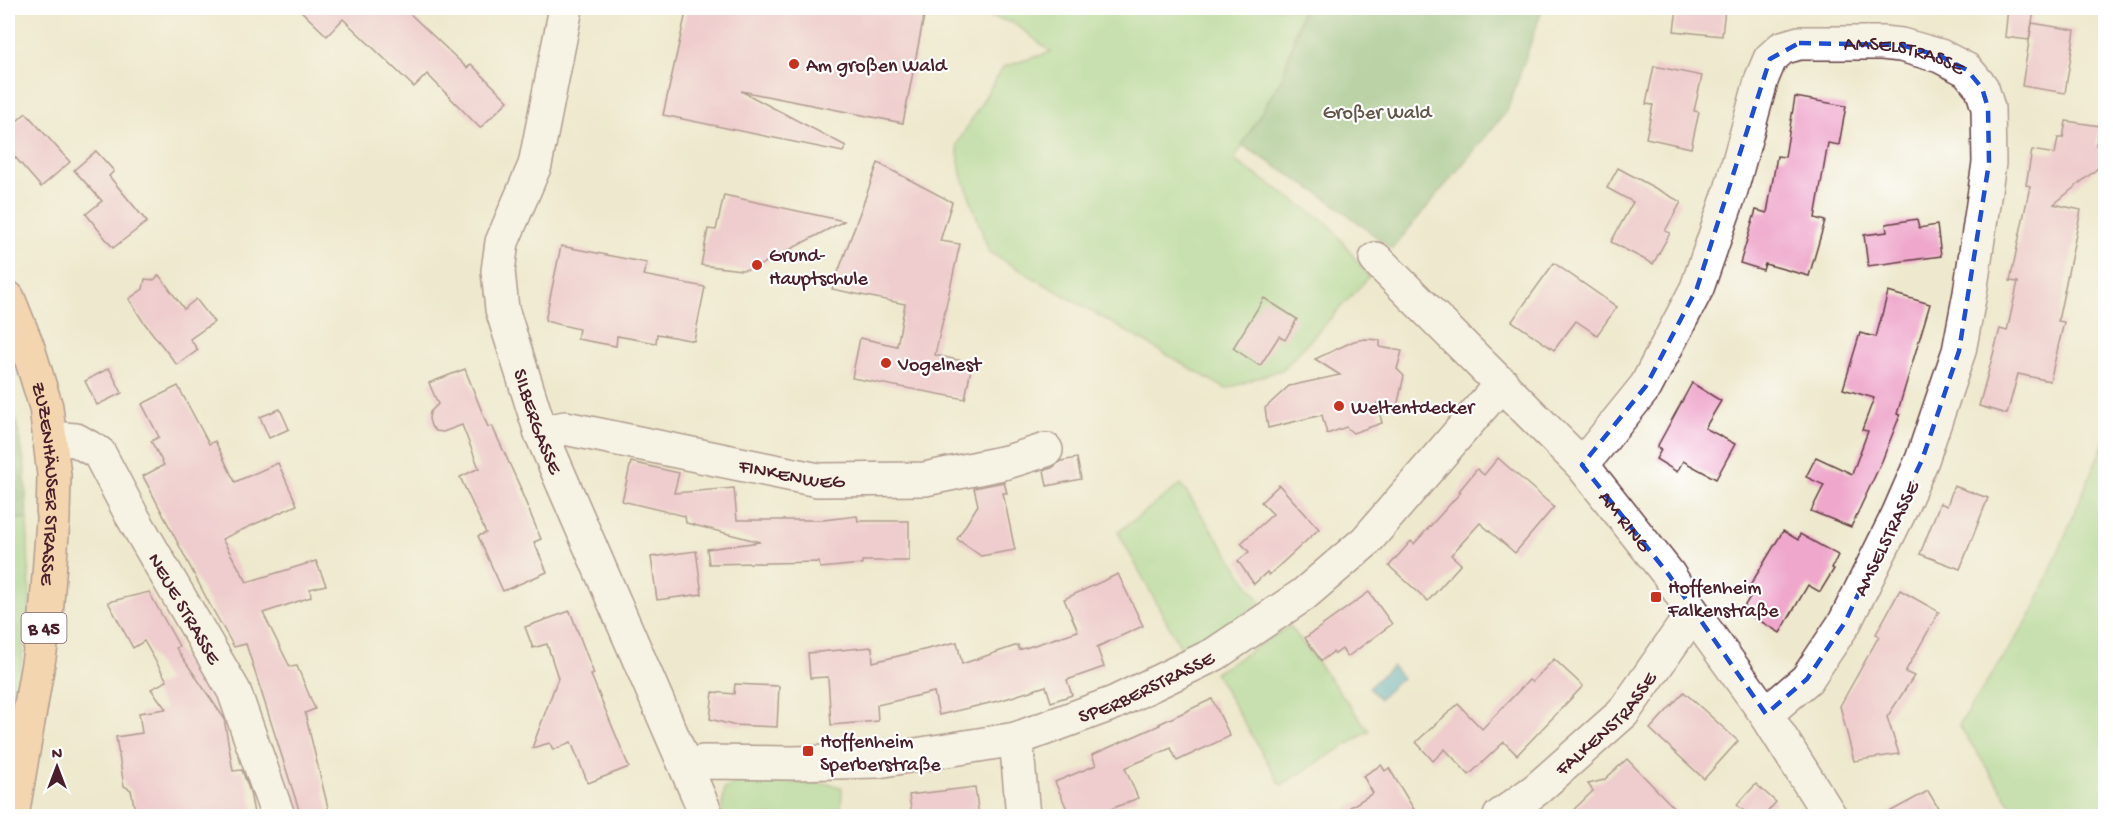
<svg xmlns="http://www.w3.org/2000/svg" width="2113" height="824" font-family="'Gochi Hand',sans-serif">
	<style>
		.green { fill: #9ad68a; stroke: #727a5a; stroke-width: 1.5 }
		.forest { fill: #7bb776; stroke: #626b50; stroke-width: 1.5 }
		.water { fill: #44a8c4; stroke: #476478; stroke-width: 1.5 }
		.building { fill: #efa8cc }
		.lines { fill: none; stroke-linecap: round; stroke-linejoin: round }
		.minor-casing { stroke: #633d43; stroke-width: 36 }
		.major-casing { stroke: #633d43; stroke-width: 36 }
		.minor { stroke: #fff; stroke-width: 33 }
		.major { stroke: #f9bc89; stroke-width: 33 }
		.marked { fill: none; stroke: #1d4ed8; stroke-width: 4.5; stroke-dasharray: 12 8; stroke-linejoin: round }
		.poi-dot { fill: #c8321e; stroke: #fff; stroke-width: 2 }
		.labels { text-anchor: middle; stroke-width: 4.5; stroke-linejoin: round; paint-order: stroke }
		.shield { fill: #fff; stroke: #80626b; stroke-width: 1.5 }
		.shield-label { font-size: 18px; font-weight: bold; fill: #4a1f2b }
		.street-label { font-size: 20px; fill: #4a1f2b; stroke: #fff }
		.poi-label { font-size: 20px; fill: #4a1f2b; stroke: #fff; text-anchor: start }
		.park-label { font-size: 20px; fill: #625648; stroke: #fff }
	</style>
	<rect width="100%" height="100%" fill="#fff"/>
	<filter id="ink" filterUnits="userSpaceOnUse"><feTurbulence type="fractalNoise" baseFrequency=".0167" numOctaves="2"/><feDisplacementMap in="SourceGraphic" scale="12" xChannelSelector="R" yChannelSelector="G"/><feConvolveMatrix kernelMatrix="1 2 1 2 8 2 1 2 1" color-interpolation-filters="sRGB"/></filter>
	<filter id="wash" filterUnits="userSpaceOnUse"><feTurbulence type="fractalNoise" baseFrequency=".008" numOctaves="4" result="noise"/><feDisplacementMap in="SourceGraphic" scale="24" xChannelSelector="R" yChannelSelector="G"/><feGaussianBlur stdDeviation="1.35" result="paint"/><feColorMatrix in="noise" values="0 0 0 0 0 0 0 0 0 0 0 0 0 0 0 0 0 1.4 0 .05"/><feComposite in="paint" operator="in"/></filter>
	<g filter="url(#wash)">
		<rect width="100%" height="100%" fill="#eee9ce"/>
		<!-- green -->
		<g class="green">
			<polygon points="958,8 1302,8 1283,76 1234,160 1329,224 1369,277 1283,369 1226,389 989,252 960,169 957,144 1003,67 1051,52 1014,23"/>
			<polygon points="2105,440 2105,816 2018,816 1959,725 2033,612"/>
			<polygon points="1181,484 1261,603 1216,633 1182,650 1118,532"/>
			<polygon points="8,518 27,519 30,601 16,701 8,738"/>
			<polygon points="1290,626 1369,731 1281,785 1215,673"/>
			<polygon points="739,781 831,784 842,788 841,816 724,816 722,811 724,789"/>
		</g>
		<!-- forest -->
		<g class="forest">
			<polygon points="1304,8 1543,8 1507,111 1392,249 1329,200 1242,145 1283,76"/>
			<polygon points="8,389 14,411 25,465 27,519 8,518"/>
		</g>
		<!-- water -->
		<polygon class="water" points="1392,666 1402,678 1379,699 1369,687"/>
		<g id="blocks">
			<!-- building -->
			<g class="building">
				<polygon points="298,8 404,8 467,68 471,64 508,101 480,128 427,74 414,87 343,19 327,36"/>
				<polygon points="687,8 877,8 924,16 903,123 741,91 846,146 843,152 663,115"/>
				<polygon points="1677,8 1725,8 1722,36 1674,31"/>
				<polygon points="2008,8 2034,11 2029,40 2005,37"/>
				<polygon points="2032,23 2075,30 2065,93 2022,86"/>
				<polygon points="1654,66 1702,76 1694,111 1699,112 1691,148 1646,138 1653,105 1646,104"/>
				<polygon points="1795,97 1846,106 1839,145 1828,143 1815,218 1825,221 1809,276 1765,264 1763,270 1740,263 1756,210 1767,213 1777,156 1785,157"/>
				<polygon points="26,113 70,162 41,187 8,149 8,129"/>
				<polygon points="2066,121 2100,126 2096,145 2102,146 2098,168 2054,204 2081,210 2058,321 2064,322 2050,381 2018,374 2007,414 1979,406 2000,329 2007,331 2018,282 2010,281 2030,186 2026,185 2032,150 2055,154 2058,138 2063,138"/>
				<polygon points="96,151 114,171 109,176 147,222 113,248 86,214 102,201 74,170"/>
				<polygon points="878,163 952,202 940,241 960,244 935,355 972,363 965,399 852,378 860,338 897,346 905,304 832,289"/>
				<polygon points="1618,168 1681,202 1665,231 1670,233 1653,264 1611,242 1633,202 1607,188"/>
				<polygon points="724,195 844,221 753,269 741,270 701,265 708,229 716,230"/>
				<polygon points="1917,219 1919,228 1937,225 1941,256 1868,266 1864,235 1887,232 1886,224"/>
				<polygon points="561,246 647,263 643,275 705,287 694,341 657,334 656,343 617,336 616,346 577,339 579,329 545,321"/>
				<polygon points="1554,263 1617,307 1597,335 1576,321 1554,350 1512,321"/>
				<polygon points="159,275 184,309 196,299 214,322 190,339 198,350 177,365 142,320 129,299 143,289 145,279 154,280"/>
				<polygon points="1888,292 1930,304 1897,414 1900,415 1882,461 1851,527 1811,511 1824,485 1806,477 1816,457 1852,474 1868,431 1862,430 1874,398 1843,389 1860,333 1876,337"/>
				<polygon points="1264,298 1297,319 1285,340 1279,336 1260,366 1233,348"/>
				<polygon points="1365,339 1380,340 1380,347 1402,351 1397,369 1404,376 1397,407 1377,403 1382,423 1353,433 1346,427 1327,434 1322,415 1268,428 1265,408 1289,386 1340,375 1315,359 1354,341"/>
				<polygon points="109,368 122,393 97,405 85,381"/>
				<polygon points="465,369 488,427 492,426 521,489 520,489 541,539 534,542 547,572 503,591 478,536 486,533 460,477 479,468 462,425 443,432 436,431 431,426 429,419 430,412 438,404 429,383"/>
				<polygon points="1692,383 1721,401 1705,428 1735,444 1716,479 1683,461 1677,472 1656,459 1661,450 1657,447"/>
				<polygon points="178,386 209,444 215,441 235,482 278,463 297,505 222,539 247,582 316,561 326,585 310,589 311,597 263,613 290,667 297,666 315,709 305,713 330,816 301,816 246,644 234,647 209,603 143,476 164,465 151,441 159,437 142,404"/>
				<polygon points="280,409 289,429 269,438 260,417"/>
				<polygon points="1077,458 1081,479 1047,486 1044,470 1052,468 1061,461"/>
				<polygon points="1498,458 1554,507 1515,553 1480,523 1451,555 1461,564 1428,601 1389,566 1411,541 1414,544 1461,492 1459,491 1477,469 1484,475"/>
				<polygon points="631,462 679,473 674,493 734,488 737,520 823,520 857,516 858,521 909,521 909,561 862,561 862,564 820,568 819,562 709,564 707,549 760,542 686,523 685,516 622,501"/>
				<polygon points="1004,482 1007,493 1003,493 1015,550 981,556 957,539 978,505 974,488"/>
				<polygon points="1279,485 1319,529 1269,575 1267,572 1254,584 1238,561 1249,552 1241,543 1273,514 1261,502"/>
				<polygon points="1954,486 1988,498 1960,569 1920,554 1940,503 1947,506"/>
				<polygon points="1783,531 1798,540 1800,534 1838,555 1832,568 1834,569 1820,592 1808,585 1780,633 1742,610 1753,592 1748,589"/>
				<polygon points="696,551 702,594 657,600 651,557"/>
				<polygon points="1118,574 1143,626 1097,647 1104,667 1067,680 1072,695 1051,702 1046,686 1002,700 939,715 934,692 877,705 878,721 831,725 828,677 810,678 808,653 872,647 873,662 957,642 962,664 1018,645 1019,650 1078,631 1064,599"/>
				<polygon points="1900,590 1939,612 1905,672 1914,676 1887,717 1899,754 1854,761 1840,706 1879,636 1876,634"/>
				<polygon points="149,592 179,646 176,648 224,718 233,771 242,770 250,792 254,813 238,814 238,816 136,816 131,790 124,786 116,737 142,733 139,713 166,709 151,689 167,681 144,641 133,648 108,602"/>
				<polygon points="1369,592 1392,624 1347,657 1342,649 1335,654 1333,652 1321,661 1305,638"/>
				<polygon points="570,611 594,674 591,675 629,767 588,783 571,742 553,750 550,743 532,748 558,678 547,644 533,648 525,627"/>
				<polygon points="1554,659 1583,686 1517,755 1504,742 1469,775 1445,749 1433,761 1416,742 1458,704 1482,729 1529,680 1532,682"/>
				<polygon points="735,684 779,686 777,727 732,725 710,719 713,692 734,694"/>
				<polygon points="1684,692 1738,741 1704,779 1650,729"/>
				<polygon points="1212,699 1230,736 1177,761 1171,748 1125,768 1138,798 1094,816 1070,816 1055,782 1096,765 1092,755 1160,725 1159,724"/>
				<polygon points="1627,759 1682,816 1567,816 1593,791 1588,784 1604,780"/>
				<polygon points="1381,765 1385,771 1389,768 1418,816 1336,816 1373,793 1363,776"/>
				<polygon points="1756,784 1776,802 1764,816 1750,816 1737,805"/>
				<polygon points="975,787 979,816 912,816 909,795"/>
				<polygon points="1928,791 1943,816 1882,816"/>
			</g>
		</g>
	</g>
	<g filter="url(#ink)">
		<use href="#blocks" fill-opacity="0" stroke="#633d43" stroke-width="1.5"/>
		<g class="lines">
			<!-- minor casing -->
			<g class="minor-casing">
				<g id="minor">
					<path id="s1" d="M566,8L535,165L502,242L498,271L502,309L541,433L707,816"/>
					<path id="s2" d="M1376,259L1582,465L1669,575L1693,613L1766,714L1830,816"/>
					<path id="s3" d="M541,433L565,428L818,480L925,479L1007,462L1046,450"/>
					<path id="s4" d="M49,438L76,440L99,453L131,514L234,691L278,816"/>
					<path id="s5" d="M1582,465L1646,386L1697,288L1731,190L1762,78L1770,59L1782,48L1799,43H1882L1901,45L1940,56L1967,70L1982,88L1988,108L1989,163L1970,293L1959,351L1922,460L1898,515L1845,622L1807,679L1766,714"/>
					<polyline points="1016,739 1023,816"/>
					<path id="s6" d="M687,768L703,762L792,763L878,761L1016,739L1114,703L1215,654L1303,595L1366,541L1502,383"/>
					<path id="s7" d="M1500,816L1537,789L1623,713L1693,613"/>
				</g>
			</g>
			<!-- major casing -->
			<g class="major-casing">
				<g id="major">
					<path id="s8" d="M8,298L28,348L46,407L54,475L53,520L46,616L12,816"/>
				</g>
			</g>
			<!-- minor -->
			<use href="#minor" class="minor"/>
			<!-- major -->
			<use href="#major" class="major"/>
		</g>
	</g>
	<!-- marked area -->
	<path d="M0 0H2113V824H0ZM1799,43L1901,45L1940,56L1967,70L1982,88L1988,108L1989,163L1959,351L1922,460L1845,622L1807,679L1766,714L1669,575L1582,465L1646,386L1697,288L1770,59Z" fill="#eee9ce" fill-opacity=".55" fill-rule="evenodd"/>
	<path class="marked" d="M1799,43L1901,45L1940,56L1967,70L1982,88L1988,108L1989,163L1959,351L1922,460L1845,622L1807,679L1766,714L1669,575L1582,465L1646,386L1697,288L1770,59Z"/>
	<!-- markers -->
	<g class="poi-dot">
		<circle cx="794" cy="64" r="6"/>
		<circle cx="757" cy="265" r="6"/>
		<circle cx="886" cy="363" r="6"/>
		<circle cx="1339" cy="406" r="6"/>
		<rect x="1650" y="591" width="12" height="12" rx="3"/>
		<rect x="802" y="745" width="12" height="12" rx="3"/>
	</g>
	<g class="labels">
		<!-- shield labels -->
		<rect class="shield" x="21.5" y="613" width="45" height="30" rx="4.5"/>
		<g class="shield-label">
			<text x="44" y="634">B 45</text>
		</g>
		<!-- street labels -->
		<g class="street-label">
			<text dy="7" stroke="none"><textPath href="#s5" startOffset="594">AMSELSTRASSE</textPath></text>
			<text dy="7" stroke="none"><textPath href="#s1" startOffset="429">SILBERGASSE</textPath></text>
			<text dy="7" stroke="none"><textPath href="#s3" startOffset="256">FINKENWEG</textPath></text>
			<text dy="7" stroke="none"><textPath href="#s8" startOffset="192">ZUZENHÄUSER STRASSE</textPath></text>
			<text dy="7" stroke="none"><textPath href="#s2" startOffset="362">AM RING</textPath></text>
			<text transform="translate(1885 538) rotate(-64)" y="7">AMSELSTRASSE</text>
			<text dy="7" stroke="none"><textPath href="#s4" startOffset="231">NEUE STRASSE</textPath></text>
			<text dy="7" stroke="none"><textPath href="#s6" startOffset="472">SPERBERSTRASSE</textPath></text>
			<text dy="7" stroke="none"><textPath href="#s7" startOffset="141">FALKENSTRASSE</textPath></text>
		</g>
		<!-- poi labels -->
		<g class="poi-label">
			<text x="806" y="71">Am großen Wald</text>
			<text x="769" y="261">Grund-<tspan x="769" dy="23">Hauptschule</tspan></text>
			<text x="898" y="370">Vogelnest</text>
			<text x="1351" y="413">Weltentdecker</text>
			<text x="1668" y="593">Hoffenheim<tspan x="1668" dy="23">Falkenstraße</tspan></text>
			<text x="820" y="747">Hoffenheim<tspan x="820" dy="23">Sperberstraße</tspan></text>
		</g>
		<!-- park labels -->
		<g class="park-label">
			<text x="1377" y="118">Großer Wald</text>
		</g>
	</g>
	<!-- margin -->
	<rect width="2113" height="824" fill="none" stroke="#fff" stroke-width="30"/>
	<!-- north arrow -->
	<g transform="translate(57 767)" stroke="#ffffff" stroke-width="4.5" paint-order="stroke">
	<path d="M0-4.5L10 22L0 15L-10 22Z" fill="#4a1f2b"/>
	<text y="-9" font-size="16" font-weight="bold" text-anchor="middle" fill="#4a1f2b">N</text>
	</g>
</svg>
